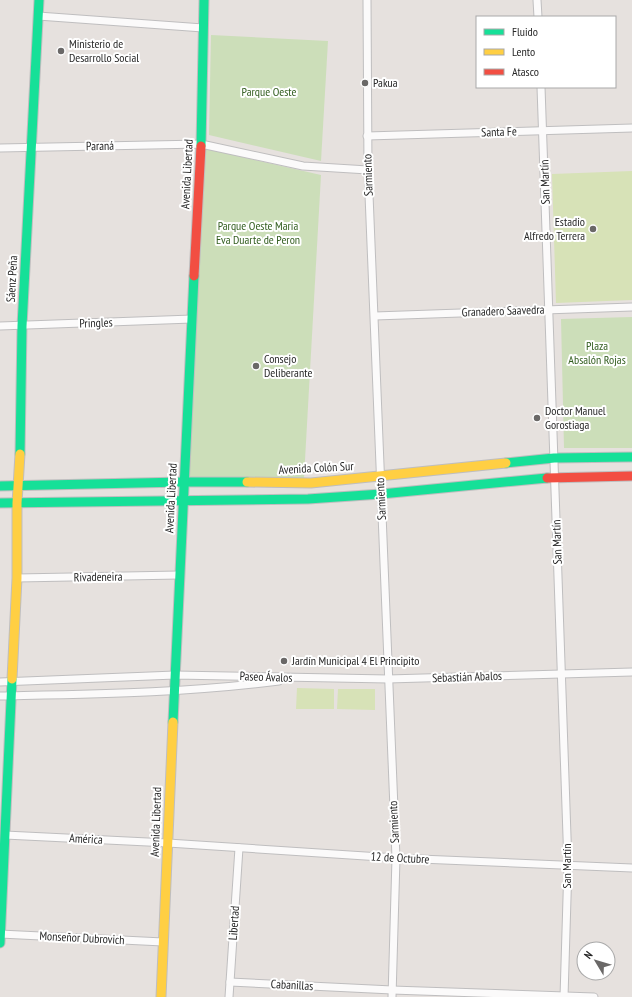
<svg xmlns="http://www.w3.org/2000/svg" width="632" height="997" font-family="'PT Sans Narrow',sans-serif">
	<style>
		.green { fill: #ccdeb9 }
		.pitch { fill: #d7e2b7 }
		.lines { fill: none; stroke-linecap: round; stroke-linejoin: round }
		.street-casing { stroke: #bfbebf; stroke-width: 9 }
		.fast-casing { stroke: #bfbebf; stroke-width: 11 }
		.slow-casing { stroke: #bfbebf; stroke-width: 11 }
		.jam-casing { stroke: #bfbebf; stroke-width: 11 }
		.street { stroke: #fbfafa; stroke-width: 7 }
		.fast { stroke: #16e098; stroke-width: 9 }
		.slow { stroke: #ffcf43; stroke-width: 9 }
		.jam { stroke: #f24e42; stroke-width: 9 }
		.poi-dot { fill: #6a6867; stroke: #fff; stroke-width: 1.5 }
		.labels { text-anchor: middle; stroke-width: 4; stroke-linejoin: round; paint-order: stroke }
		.poi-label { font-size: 12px; fill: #272727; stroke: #fff; text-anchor: start }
		.park-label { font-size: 12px; fill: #325d1f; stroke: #fff }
		.street-label { font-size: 12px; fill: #272727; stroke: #fff }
	</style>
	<rect width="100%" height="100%" fill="#e6e1de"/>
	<!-- green -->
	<g class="green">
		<polygon points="211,35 328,41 321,161 209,135"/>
		<polygon points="203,148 321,175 304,478 187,480"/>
		<polygon points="632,317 632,448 564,448 561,319"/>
	</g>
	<!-- pitch -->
	<g class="pitch">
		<polygon points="632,171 632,300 556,303 552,174"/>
		<polygon points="297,688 334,689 334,709 296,709"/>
		<polygon points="338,689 375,689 375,710 337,709"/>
	</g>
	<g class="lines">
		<!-- street casing -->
		<g class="street-casing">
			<g id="street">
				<polyline points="367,0 368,170 396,858 392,997"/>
				<polyline points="537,0 538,17"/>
				<polyline points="38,16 203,28"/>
				<polyline points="541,87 568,865 564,997"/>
				<polyline points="367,136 632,128"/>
				<polyline points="0,148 201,144 303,166 368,170"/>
				<polyline points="375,316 632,307"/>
				<polyline points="0,326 192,319"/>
				<polyline points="17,578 179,575"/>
				<polyline points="0,682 175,675 388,679 632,672"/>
				<path d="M0,696C93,694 187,693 279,681"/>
				<polyline points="5,835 168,843 396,858 632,868"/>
				<polyline points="0,934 163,942"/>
				<polyline points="230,982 392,990 594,997"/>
				<polyline points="229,997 239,848"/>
			</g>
		</g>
		<!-- fast casing -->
		<g class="fast-casing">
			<g id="fast">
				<polyline points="201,146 204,0"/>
				<polyline points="20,454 22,326 39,0"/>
				<polyline points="506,463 554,458 632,457"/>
				<polyline points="0,486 183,482 247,482"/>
				<polyline points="0,503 308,499 381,494 547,478"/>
				<polyline points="173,722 194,276"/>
				<polyline points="0,943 12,679"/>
			</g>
		</g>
		<!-- slow casing -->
		<g class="slow-casing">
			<g id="slow">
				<polyline points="247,482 311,483 506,463"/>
				<polyline points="12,679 17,578 17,503 20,454"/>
				<polyline points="161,997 173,722"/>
			</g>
		</g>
		<!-- jam casing -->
		<g class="jam-casing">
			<g id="jam">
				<polyline points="194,276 201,146"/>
				<polyline points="547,478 632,476"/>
			</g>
		</g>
		<!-- street -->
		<use href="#street" class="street"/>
		<!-- fast -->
		<use href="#fast" class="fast"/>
		<!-- slow -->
		<use href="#slow" class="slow"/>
		<!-- jam -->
		<use href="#jam" class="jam"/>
	</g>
	<!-- markers -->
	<g class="poi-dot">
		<circle cx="61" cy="51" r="4"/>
		<circle cx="365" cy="83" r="4"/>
		<circle cx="593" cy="229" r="4"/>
		<circle cx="256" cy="366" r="4"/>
		<circle cx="537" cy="418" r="4"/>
		<circle cx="284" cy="661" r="4"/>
	</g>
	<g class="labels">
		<!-- poi labels -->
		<g class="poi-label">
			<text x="69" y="48">Ministerio de<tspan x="69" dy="14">Desarrollo Social</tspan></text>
			<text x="373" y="87">Pakua</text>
			<text x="585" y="226" text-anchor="end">Estadio<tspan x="585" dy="14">Alfredo Terrera</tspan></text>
			<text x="264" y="363">Consejo<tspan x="264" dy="14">Deliberante</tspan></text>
			<text x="545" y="415">Doctor Manuel<tspan x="545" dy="14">Gorostiaga</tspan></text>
			<text x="292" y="665">Jardín Municipal 4 El Principito</text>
		</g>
		<!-- park labels -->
		<g class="park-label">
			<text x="269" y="96">Parque Oeste</text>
			<text x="258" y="230">Parque Oeste Maria<tspan x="258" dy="14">Eva Duarte de Peron</tspan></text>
			<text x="597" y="350">Plaza<tspan x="597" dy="14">Absalón Rojas</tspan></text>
		</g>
		<!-- street labels -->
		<g class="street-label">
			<text transform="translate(499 132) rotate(-2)" y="4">Santa Fe</text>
			<text transform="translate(100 146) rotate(-1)" y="4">Paraná</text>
			<text transform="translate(187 174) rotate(-87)" y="4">Avenida Libertad</text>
			<text transform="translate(368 175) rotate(-92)" y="4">Sarmiento</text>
			<text transform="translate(545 182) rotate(-92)" y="4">San Martín</text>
			<text transform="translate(12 279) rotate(-87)" y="4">Sáenz Peña</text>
			<text transform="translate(503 311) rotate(-2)" y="4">Granadero Saavedra</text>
			<text transform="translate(96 323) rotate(-2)" y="4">Pringles</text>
			<text transform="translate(316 468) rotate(-3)" y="4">Avenida Colón Sur</text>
			<text transform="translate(171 498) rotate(-87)" y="4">Avenida Libertad</text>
			<text transform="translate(381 499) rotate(-93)" y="4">Sarmiento</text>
			<text transform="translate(557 542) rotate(-92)" y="4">San Martín</text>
			<text transform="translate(98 577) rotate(-1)" y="4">Rivadeneira</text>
			<text transform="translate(266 677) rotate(2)" y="4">Paseo Ávalos</text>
			<text transform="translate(467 677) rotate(-2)" y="4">Sebastián Abalos</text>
			<text transform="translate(156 822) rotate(-88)" y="4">Avenida Libertad</text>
			<text transform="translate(394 822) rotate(-93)" y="4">Sarmiento</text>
			<text transform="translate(86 839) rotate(3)" y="4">América</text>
			<text transform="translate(400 858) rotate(3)" y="4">12 de Octubre</text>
			<text transform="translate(567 866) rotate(-90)" y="4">San Martín</text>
			<text transform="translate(234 923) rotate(-86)" y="4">Libertad</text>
			<text transform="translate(82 938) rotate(3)" y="4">Monseñor Dubrovich</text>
			<text transform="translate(292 985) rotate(3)" y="4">Cabanillas</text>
		</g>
	</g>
	<!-- legend -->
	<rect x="476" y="16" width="140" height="72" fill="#ffffff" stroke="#a9a9a9"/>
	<rect x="484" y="29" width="20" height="6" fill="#16e098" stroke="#a9a9a9"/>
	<text x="512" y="36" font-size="12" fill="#272727">Fluido</text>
	<rect x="484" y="49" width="20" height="6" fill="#ffcf43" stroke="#a9a9a9"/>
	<text x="512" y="56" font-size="12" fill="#272727">Lento</text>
	<rect x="484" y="69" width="20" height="6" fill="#f24e42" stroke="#a9a9a9"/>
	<text x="512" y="76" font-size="12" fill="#272727">Atasco</text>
	<!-- north arrow -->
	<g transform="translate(596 961) rotate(308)"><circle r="19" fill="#ffffff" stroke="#a9a9a9"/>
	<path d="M0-3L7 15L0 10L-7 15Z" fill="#6a6867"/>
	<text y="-6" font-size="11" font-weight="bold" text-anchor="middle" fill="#272727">N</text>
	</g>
</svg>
